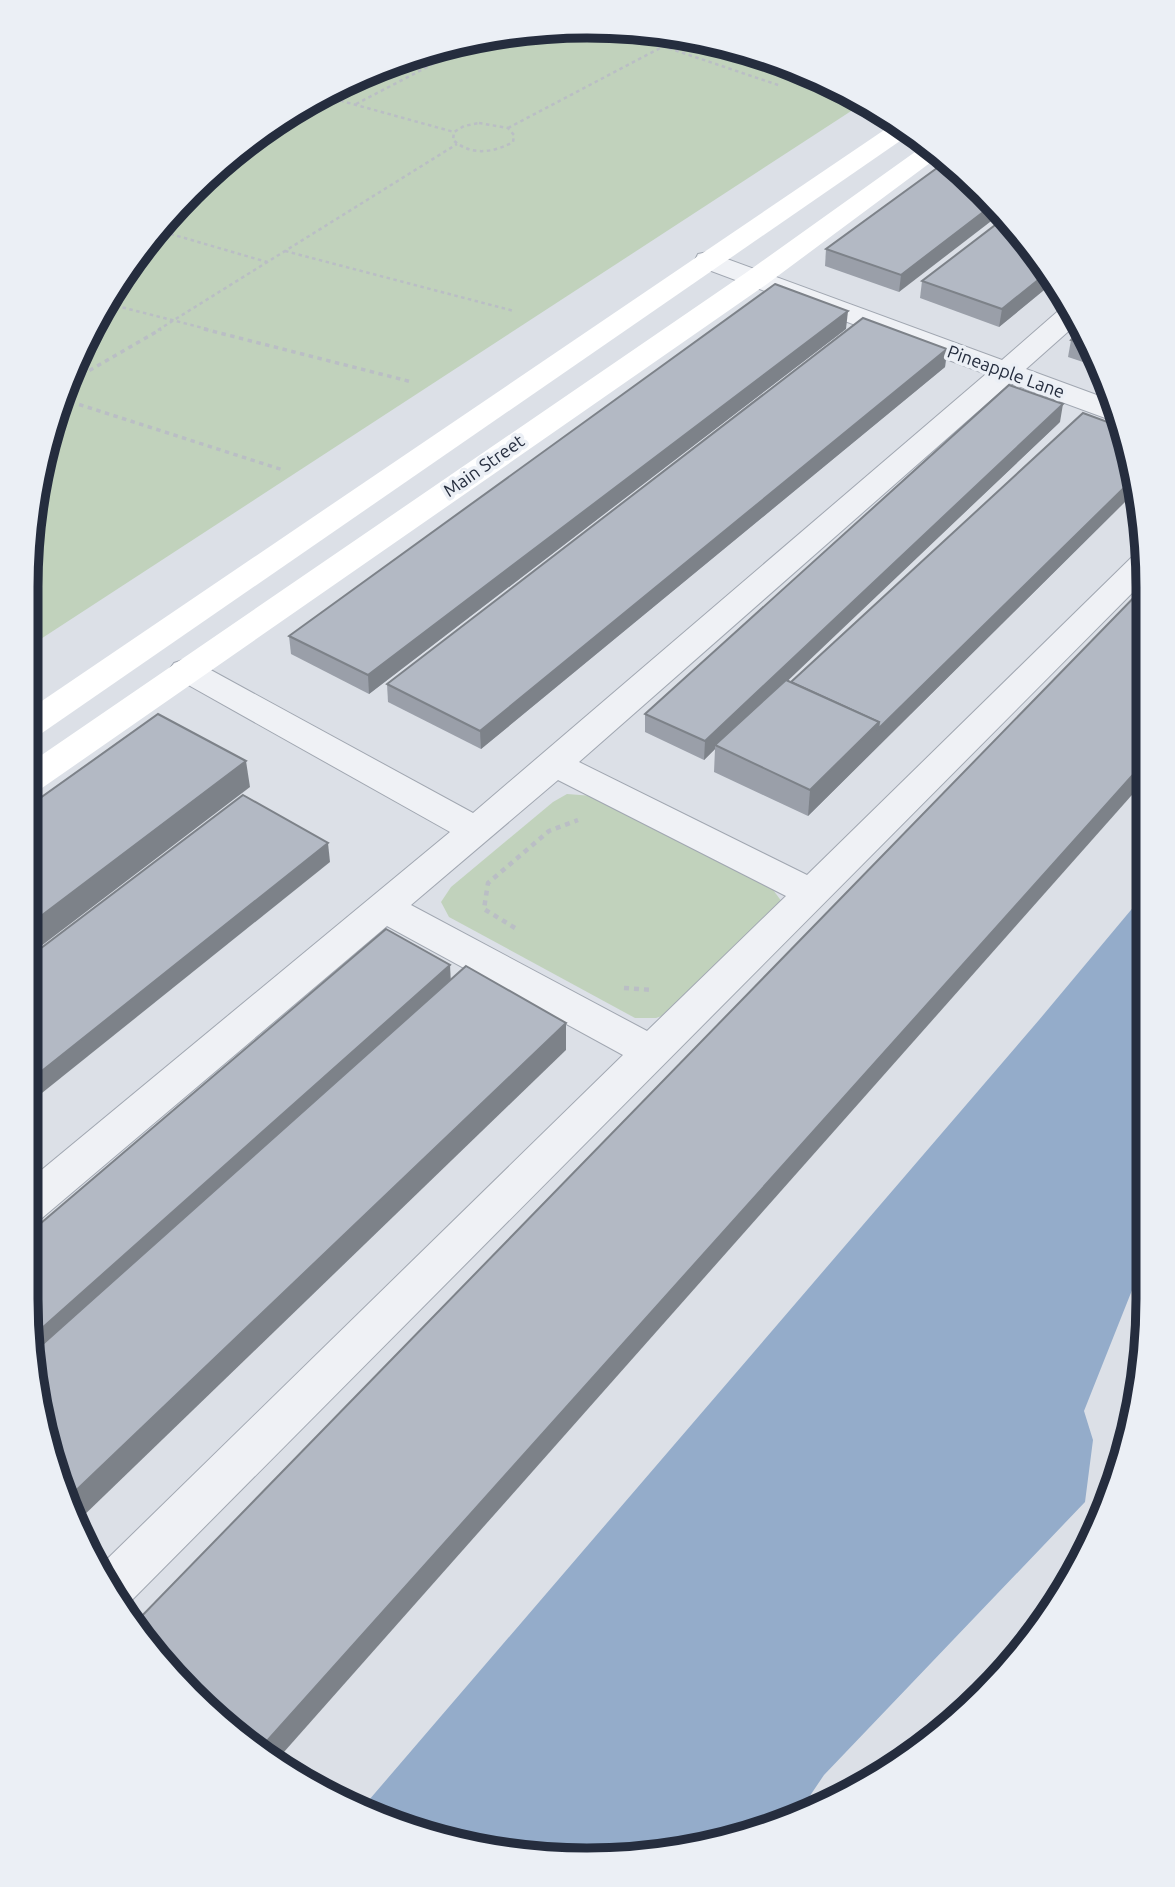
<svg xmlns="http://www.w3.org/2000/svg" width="1175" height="1887" font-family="Ubuntu,sans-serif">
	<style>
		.green { fill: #c1d2bc }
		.water { fill: #94acca }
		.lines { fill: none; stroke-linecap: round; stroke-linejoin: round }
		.street-casing { stroke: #a1a7b1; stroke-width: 2 }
		.path-far2 { stroke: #babec5; stroke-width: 2.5; stroke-dasharray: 3.5 3.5; stroke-linecap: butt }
		.path-far1 { stroke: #babec5; stroke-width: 3.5; stroke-dasharray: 4.5 4.5; stroke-linecap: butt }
		.path { stroke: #babec5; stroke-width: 4.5; stroke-dasharray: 5 5; stroke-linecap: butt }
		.street { fill: #eff1f5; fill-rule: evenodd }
		.secondary { fill: #fff; fill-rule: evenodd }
		.wall { fill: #9a9fa9 }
		.shaded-wall { fill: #7d8289 }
		.building { fill: #b3b9c4; stroke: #7d8289; stroke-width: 2 }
		.labels { text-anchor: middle; stroke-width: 7; stroke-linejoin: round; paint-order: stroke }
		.far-street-label { font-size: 18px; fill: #252d3e; stroke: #ebeff5 }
		.rim { fill: none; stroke: #252d3e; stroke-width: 9 }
	</style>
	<rect width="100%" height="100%" fill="#dce0e7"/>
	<!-- green -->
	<g class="green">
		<polygon points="625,27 733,45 836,84 865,102 30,646 31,515 69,372 142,246 218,165 307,101 407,56 515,31"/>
		<polygon points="567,794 593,796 771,887 782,902 668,1014 656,1018 635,1018 449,917 441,902 451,887 553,802"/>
	</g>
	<!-- water -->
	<polygon class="water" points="1146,892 1144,1260 1084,1411 1093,1440 1085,1502 824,1775 799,1812 733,1842 551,1860 407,1831 363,1807 1039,1020"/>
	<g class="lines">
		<!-- street casing -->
		<g class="street-casing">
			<path id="street" d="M708,252L1002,360L1065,305L1071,304L1080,321L1026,369L1113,401L1121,421L1108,419L1010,383L579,762L807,875L1136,553L1147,550V578L127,1605L119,1608L99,1567L623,1055L387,926L42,1218L27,1223V1182L450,832L174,677L169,670L174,663L186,659L198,663L473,813L986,374L698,266L695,260L698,254ZM558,780L786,896L647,1031L411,905Z"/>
		</g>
		<!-- path-far2 -->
		<g class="path-far2">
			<polyline points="609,28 781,86"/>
			<polyline points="320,95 454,132"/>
			<polyline points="356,104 483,38"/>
			<path d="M479,123L508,128L514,135L513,142C493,153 471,156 453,140L454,132L464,126Z"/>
			<polyline points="508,128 681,37"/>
			<polyline points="157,230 267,262"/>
			<polyline points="285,251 514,311"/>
			<polyline points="109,304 211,330"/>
			<polyline points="158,330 457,144"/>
		</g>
		<!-- path-far1 -->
		<g class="path-far1">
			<polyline points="204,329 412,382"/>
			<polyline points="66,384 161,329"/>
			<polyline points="62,399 283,470"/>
		</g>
		<!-- path -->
		<g class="path">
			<polyline points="515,928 484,909 488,883 549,831 578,820"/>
			<polyline points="624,988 653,990"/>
		</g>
		<!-- street -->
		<use href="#street" class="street"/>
		<!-- secondary -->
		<g class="secondary">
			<polygon points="896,122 913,132 42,733 30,736 30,709"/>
			<polygon points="929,142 942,154 767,284 42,788 29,792 30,763 747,272"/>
		</g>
	</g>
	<!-- wall -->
	<g class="wall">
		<polygon points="948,160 899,292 825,266 826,249"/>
		<polygon points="922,281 1055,281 999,327 920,298"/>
		<polygon points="1083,328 1098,367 1068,357 1071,340"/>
		<polygon points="846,329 369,694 291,654 289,636"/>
		<polygon points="947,349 945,367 481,749 388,702 387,684"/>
		<polygon points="1060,422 787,680 791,682 1137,490 808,816 714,772 715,749 704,760 645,732 645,714"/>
	</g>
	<!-- shaded-wall -->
	<g class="shaded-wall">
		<polygon points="995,203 1003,212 899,292 901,275"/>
		<polygon points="1048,272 1055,281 999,327 1002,309"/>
		<polygon points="848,311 846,329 369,694 368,675"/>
		<polygon points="947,349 945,367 481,749 480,731"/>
		<polygon points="1063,404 1060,422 718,747 715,745 715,749 704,760 705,741"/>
		<polygon points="1135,477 1137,490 808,816 810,790 879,722"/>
		<polygon points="1147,759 1147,778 276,1761 258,1751"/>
		<polygon points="246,761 250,787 28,956 29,925"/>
		<polygon points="328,843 330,862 27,1105 28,1082"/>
		<polygon points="450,965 451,984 36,1357 32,1337"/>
		<polygon points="566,1023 566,1050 77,1522 66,1500"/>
	</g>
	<!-- building -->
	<g class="building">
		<polygon points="948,160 995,203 901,275 826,249"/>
		<polygon points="1007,216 1048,272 1002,309 922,281"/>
		<polygon points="775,284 848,311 368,675 289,636"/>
		<polygon points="863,318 947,349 480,731 387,684"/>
		<polygon points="1083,328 1090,346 1071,340"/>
		<polygon points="1009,385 1063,404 705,741 645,714"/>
		<polygon points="1083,413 1124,428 1130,442 1135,477 878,729 879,722 791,682"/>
		<polygon points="1147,584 1147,759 258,1751 246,1745 133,1625"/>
		<polygon points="786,680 879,722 810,790 715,745"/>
		<polygon points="158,714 246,761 29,925 29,806"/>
		<polygon points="243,795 328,843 28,1082 28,958"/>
		<polygon points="386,929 450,965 32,1337 26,1299 27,1235"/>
		<polygon points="466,966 566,1023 66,1500 56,1480 35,1351"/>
	</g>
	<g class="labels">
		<!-- far-street labels -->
		<g class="far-street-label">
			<text transform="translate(1006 372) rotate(20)" y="6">Pineapple Lane</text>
			<text transform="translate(484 466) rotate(-35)" y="6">Main Street</text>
		</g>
	</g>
	<!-- crop -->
	<path d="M0 0H1175V1887H0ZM587 38H587A549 549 0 0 1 1136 587V1299A549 549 0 0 1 587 1848H587A549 549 0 0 1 38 1299V587A549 549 0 0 1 587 38Z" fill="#ebeff5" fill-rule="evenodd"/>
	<path class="rim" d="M587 38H587A549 549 0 0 1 1136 587V1299A549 549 0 0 1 587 1848H587A549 549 0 0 1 38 1299V587A549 549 0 0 1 587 38Z"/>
</svg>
